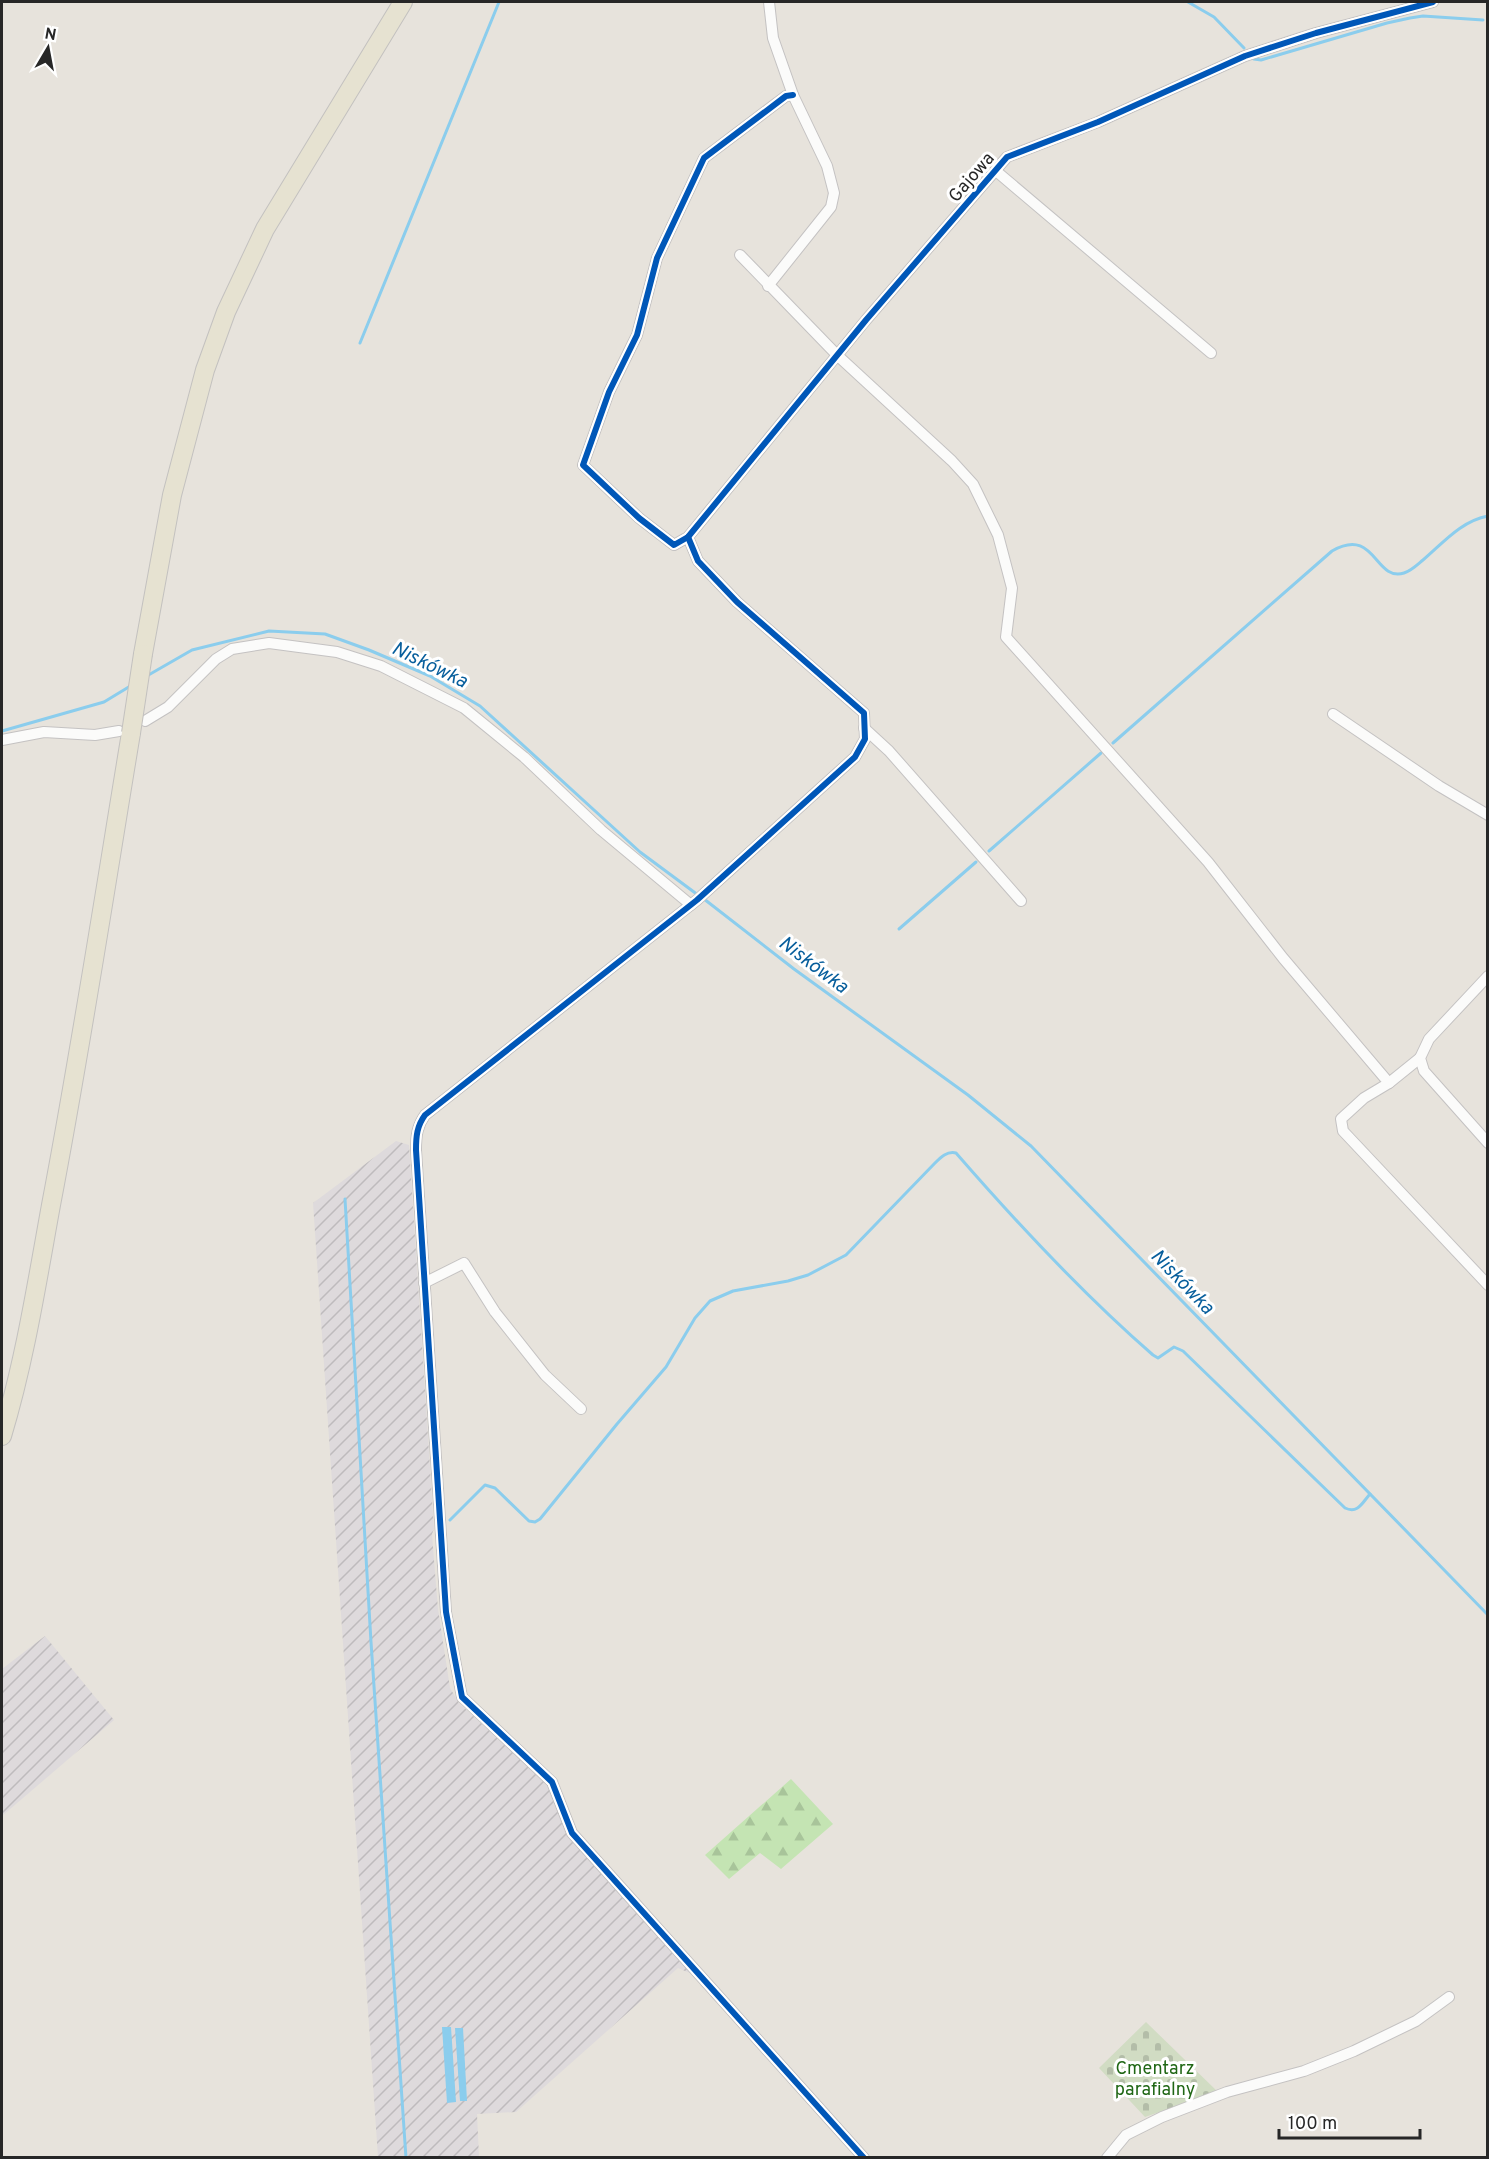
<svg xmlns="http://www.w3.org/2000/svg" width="1489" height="2159" font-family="Overpass,sans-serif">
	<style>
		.industrial { fill: url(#industrial-furrows) }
		.forest { fill: url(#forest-firs) }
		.cemetery { fill: url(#cemetery-stones) }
		.water { fill: #8bcded }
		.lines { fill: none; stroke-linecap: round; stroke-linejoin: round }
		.stream { stroke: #8bcded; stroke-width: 3 }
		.street-casing { stroke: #c4c2c2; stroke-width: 12 }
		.primary-casing { stroke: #c3c1bf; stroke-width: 20 }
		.street { stroke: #fbfbfa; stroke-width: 10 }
		.primary { stroke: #e6e2d1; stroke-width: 18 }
		.primary-bridge-casing { stroke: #c3c1bf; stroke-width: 20; stroke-linecap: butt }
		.primary-bridge { stroke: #e6e2d1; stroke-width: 18 }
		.cycleway-casing { stroke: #fff; stroke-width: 10 }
		.cycleway { stroke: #0057b8; stroke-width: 6 }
		.labels { text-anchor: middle; stroke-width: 6; stroke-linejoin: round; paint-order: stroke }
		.street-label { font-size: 18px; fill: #272727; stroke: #fff }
		.park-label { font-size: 18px; fill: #206715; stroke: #fff }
		.water-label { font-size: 20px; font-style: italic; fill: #075e9c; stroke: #fff }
	</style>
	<defs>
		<pattern id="industrial-furrows" width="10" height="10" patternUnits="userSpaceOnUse" patternTransform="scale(1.5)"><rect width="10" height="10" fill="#dedadc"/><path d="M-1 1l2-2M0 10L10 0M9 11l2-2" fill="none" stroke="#bebbbd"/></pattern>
		<pattern id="forest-firs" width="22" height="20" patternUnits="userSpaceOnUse" patternTransform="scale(1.5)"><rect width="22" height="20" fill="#c4e4b3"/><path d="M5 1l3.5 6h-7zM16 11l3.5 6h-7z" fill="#a8c49a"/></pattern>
		<pattern id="cemetery-stones" width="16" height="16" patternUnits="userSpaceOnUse" patternTransform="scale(1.5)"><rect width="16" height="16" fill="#d1dcc3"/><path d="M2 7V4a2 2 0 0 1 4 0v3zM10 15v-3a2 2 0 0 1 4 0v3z" fill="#b3bda8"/></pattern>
	</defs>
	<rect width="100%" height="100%" fill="#e7e3dc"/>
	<!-- industrial -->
	<g class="industrial">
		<polygon points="396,1141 409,1145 434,1529 432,1534 434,1560 438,1609 450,1688 459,1703 543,1780 551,1791 567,1831 692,1974 678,1968 516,2112 477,2114 479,2157 378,2157 313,1203"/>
		<polygon points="45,1636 114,1720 2,1816 2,1669"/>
	</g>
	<!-- forest -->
	<polygon class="forest" points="791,1779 833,1824 781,1869 760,1853 729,1879 705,1855"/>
	<!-- cemetery -->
	<polygon class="cemetery" points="1146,2022 1218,2092 1145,2117 1099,2068"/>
	<!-- water -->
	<g class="water">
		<polygon points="442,2027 451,2027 456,2102 447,2103"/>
		<polygon points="455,2028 463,2028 467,2101 460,2101"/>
	</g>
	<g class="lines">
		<!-- stream -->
		<g class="stream">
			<polyline points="1188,2 1214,17 1244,48"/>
			<polyline points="1254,59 1261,60 1387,23 1410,18 1423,16 1483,20"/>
			<polyline points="360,343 499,2"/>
			<polyline points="145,677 192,650 269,631 325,634 369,650 430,676 480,706 640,852 698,895"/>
			<polyline points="2,731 104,702 132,685"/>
			<path d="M1113,743L1332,551C1376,526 1374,582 1404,573C1411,571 1417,565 1423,560C1443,543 1461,521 1488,516"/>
			<polyline points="989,851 1101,753"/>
			<polyline points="704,899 794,969 968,1095 1031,1146 1488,1615"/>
			<polyline points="899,929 976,862"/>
			<polyline points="345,1199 371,1642 406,2158"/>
			<path d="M450,1520L485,1485L495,1488L529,1521L535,1522L540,1519L617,1424L666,1367L695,1318L710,1301L733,1291L788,1281L808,1275L846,1255L935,1163C941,1157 947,1151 956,1153C1016,1222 1084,1295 1153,1355L1158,1358L1174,1347L1183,1351L1345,1508C1358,1514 1362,1503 1370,1494"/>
		</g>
		<!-- street casing -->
		<g class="street-casing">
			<g id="street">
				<polyline points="793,95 786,96 704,158 657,258 637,335 609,392 583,465 639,518 674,545 688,537 866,320 1007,157 1098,122 1245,56 1316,33 1433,2"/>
				<polyline points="996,171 1211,353"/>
				<polyline points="740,255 837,355 952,461 973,484 998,535 1012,588 1006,637 1208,862 1283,958 1389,1083 1364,1098 1341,1119 1343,1131 1488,1285"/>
				<polyline points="768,286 831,207 834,193 827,166 793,95 773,38 769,2"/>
				<path d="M688,537L698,561L737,602L864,713L865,739L855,757L697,900L425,1115C417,1126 416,1136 416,1150L446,1612L462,1697L552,1782L572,1833L864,2158"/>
				<polyline points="1333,714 1439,786 1488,815"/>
				<polyline points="145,721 168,707 216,659 232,649 269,643 337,652 381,666 464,708 524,757 601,830 691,905"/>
				<polyline points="864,728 889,751 1021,901"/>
				<polyline points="2,740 44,732 95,735 119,731"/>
				<polyline points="1488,976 1429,1039 1420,1058 1424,1071 1488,1143"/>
				<polyline points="1389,1083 1420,1058"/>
				<polyline points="424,1283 464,1263 495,1312 545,1375 581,1409"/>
				<polyline points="1107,2158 1126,2135 1162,2117 1227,2092 1304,2071 1354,2051 1416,2021 1449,1997"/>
			</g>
		</g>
		<!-- primary casing -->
		<g class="primary-casing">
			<g id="primary">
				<polyline points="143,654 172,495 205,370 226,312 265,229 403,2"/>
				<path d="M2,1436C25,1360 37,1282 51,1205C81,1048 105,890 131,733"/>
			</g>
		</g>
		<!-- street -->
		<use href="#street" class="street"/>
		<!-- primary -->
		<use href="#primary" class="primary"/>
		<!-- primary-bridge casing -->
		<g class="primary-bridge-casing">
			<polyline id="primary-bridge" points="131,733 143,654"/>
		</g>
		<!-- primary-bridge -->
		<use href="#primary-bridge" class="primary-bridge"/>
		<!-- cycleway casing -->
		<g class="cycleway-casing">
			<g id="cycleway">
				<polyline points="793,95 786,96 704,158 657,258 637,335 609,392 583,465 639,518 674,545 688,537 866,320 1007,157 1098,122 1245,56 1316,33 1433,2"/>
				<path d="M688,537L698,561L737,602L864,713L865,739L855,757L697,900L425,1115C417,1126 416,1136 416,1150L446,1612L462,1697L552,1782L572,1833L864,2158"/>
			</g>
		</g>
		<!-- cycleway -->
		<use href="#cycleway" class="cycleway"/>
	</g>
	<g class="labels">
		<!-- street labels -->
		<g class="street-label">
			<text transform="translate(971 177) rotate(-49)" y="6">Gajowa</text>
		</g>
		<!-- park labels -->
		<g class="park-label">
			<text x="1155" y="2074">Cmentarz<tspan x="1155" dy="21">parafialny</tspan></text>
		</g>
		<!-- water labels -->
		<g class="water-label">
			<text transform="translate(430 664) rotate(26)" y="7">Niskówka</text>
			<text transform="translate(814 964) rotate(37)" y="7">Niskówka</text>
			<text transform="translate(1183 1281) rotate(46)" y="7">Niskówka</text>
		</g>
	</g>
	<!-- border -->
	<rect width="1489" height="2159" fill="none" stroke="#272727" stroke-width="6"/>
	<!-- north arrow -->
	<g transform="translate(48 48) rotate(10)" stroke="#ffffff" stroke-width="4.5" paint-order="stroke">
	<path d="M0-4.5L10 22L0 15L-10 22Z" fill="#272727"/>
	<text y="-9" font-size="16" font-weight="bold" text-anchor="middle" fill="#272727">N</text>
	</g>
	<!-- scale -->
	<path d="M1279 2129v9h141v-9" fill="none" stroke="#272727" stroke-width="3"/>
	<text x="1288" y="2129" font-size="18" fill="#272727" stroke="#ffffff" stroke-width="4.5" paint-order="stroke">100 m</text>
</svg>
